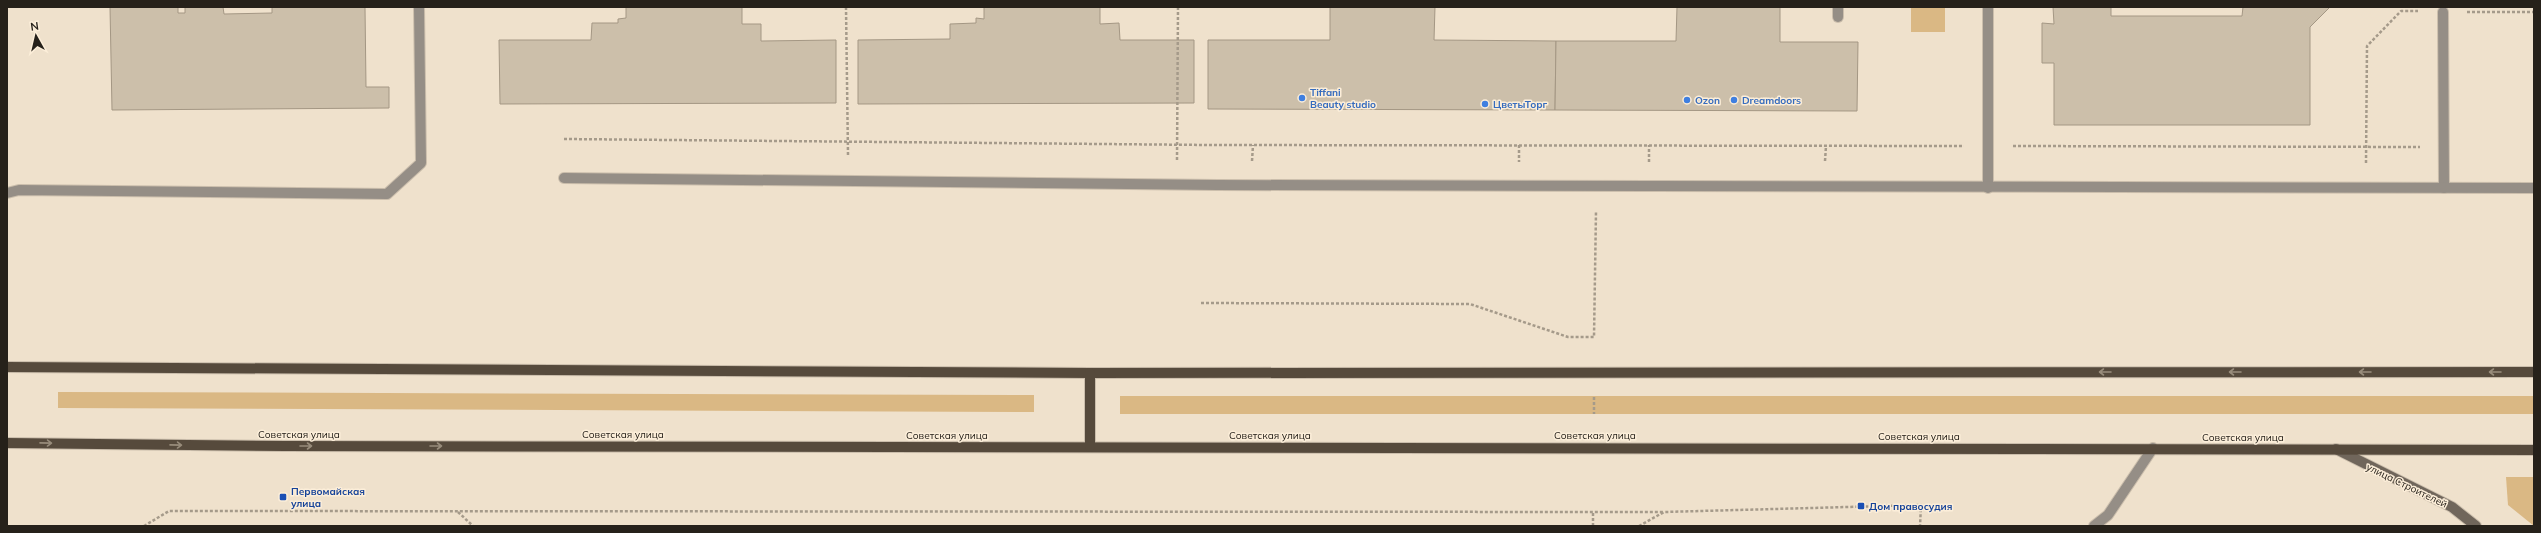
<svg xmlns="http://www.w3.org/2000/svg" width="2541" height="533" font-family="Mulish,sans-serif">
	<style>
		.green { fill: #dab884 }
		.building { fill: #ccbfaa; stroke: #a49784 }
		.lines { fill: none; stroke-linecap: round; stroke-linejoin: round }
		.lane-casing { stroke: #cbbeac; stroke-width: 12 }
		.secondary-casing { stroke: #cbbeac; stroke-width: 12 }
		.primary-casing { stroke: #cbbeac; stroke-width: 12 }
		.path { stroke: #a59a8a; stroke-width: 2.5; stroke-dasharray: 3 2; stroke-linecap: butt }
		.lane { stroke: #958e86; stroke-width: 10 }
		.secondary { stroke: #70665b; stroke-width: 10 }
		.primary { stroke: #564a3c; stroke-width: 10 }
		.oneway { stroke: #988c7b }
		.shop-dot { fill: #3f7fe0; stroke: #fceed9; stroke-width: 1.5 }
		.transit-dot { fill: #1a4fb4; stroke: #fceed9; stroke-width: 1.5 }
		.labels { text-anchor: middle; stroke-width: 3; stroke-linejoin: round; paint-order: stroke }
		.shop-label { font-size: 10px; font-weight: bold; fill: #366cbe; stroke: #fceed9; text-anchor: start }
		.street-label { font-size: 10px; fill: #26211a; stroke: #fceed9 }
		.transit-label { font-size: 10px; font-weight: bold; fill: #164399; stroke: #fceed9; text-anchor: start }
	</style>
	<rect width="100%" height="100%" fill="#efe1cc"/>
	<!-- green -->
	<g class="green">
		<rect x="1911" y="7" width="34" height="25"/>
		<polygon points="58,392 1034,395 1034,412 58,408"/>
		<rect x="1120" y="396" width="1414" height="18"/>
		<polygon points="2506,477 2534,477 2534,526 2508,505"/>
	</g>
	<!-- building -->
	<g class="building">
		<polygon points="110,7 178,7 178,13 185,13 185,7 223,7 224,14 272,13 272,7 365,7 366,87 389,87 389,108 112,110"/>
		<polygon points="626,7 742,7 742,24 761,24 761,41 836,40 836,103 500,104 499,40 591,40 592,23 618,23 618,19 626,18"/>
		<polygon points="984,7 1100,7 1100,24 1119,23 1120,40 1194,40 1194,103 858,104 858,40 950,39 950,24 976,23 976,18 984,19"/>
		<polygon points="1330,7 1435,7 1434,40 1556,41 1555,110 1208,109 1208,40 1330,40"/>
		<polygon points="1677,7 1780,7 1780,42 1858,42 1857,111 1555,110 1556,41 1676,41"/>
		<polygon points="2053,7 2111,7 2111,16 2242,16 2243,7 2330,7 2310,27 2310,125 2054,125 2054,63 2042,63 2042,23 2054,24"/>
	</g>
	<g class="lines">
		<!-- lane casing -->
		<g class="lane-casing">
			<g id="lane">
				<polyline points="1838,7 1838,17"/>
				<polyline points="1988,7 1988,188"/>
				<polyline points="2443,12 2444,188"/>
				<polyline points="564,178 1217,185 2534,188"/>
				<polyline points="7,193 19,190 387,194 421,163 419,7"/>
				<polyline points="2094,526 2108,515 2153,448"/>
			</g>
		</g>
		<!-- secondary casing -->
		<g class="secondary-casing">
			<polyline id="secondary" points="2336,449 2452,507 2476,526"/>
		</g>
		<!-- primary casing -->
		<g class="primary-casing">
			<g id="primary">
				<polyline points="7,367 1090,373 2534,372"/>
				<polyline points="7,443 285,446 2534,450"/>
				<polyline points="1090,447 1090,373"/>
			</g>
		</g>
		<!-- path -->
		<g class="path">
			<polyline points="846,7 848,155"/>
			<polyline points="2467,12 2534,12"/>
			<polyline points="564,139 1209,145 1964,146"/>
			<polyline points="1519,145 1519,162"/>
			<polyline points="2013,146 2420,147"/>
			<polyline points="1177,160 1178,7"/>
			<polyline points="1252,161 1253,145"/>
			<polyline points="1825,161 1826,146"/>
			<polyline points="1649,162 1649,145"/>
			<polyline points="2366,163 2367,46 2401,11 2418,11"/>
			<polyline points="1201,303 1470,304 1568,337 1594,337 1596,211"/>
			<polyline points="1594,397 1594,414"/>
			<polyline points="458,512 473,526"/>
			<polyline points="144,526 169,511 1664,512"/>
			<polyline points="1593,526 1593,512"/>
			<polyline points="1639,526 1664,512 1921,505 1920,526"/>
		</g>
		<!-- lane -->
		<use href="#lane" class="lane"/>
		<!-- secondary -->
		<use href="#secondary" class="secondary"/>
		<!-- primary -->
		<use href="#primary" class="primary"/>
	</g>
	<!-- one-way arrows -->
	<defs><path id="oneway-shaft" d="M-6 0H5M1.5-3L5.5 0L1.5 3" fill="none" stroke-width="1.6" stroke-linecap="round" stroke-linejoin="round"/></defs>
	<g class="oneway">
		<use href="#oneway-shaft" transform="translate(2105 372) rotate(180)"/>
		<use href="#oneway-shaft" transform="translate(2235 372) rotate(180)"/>
		<use href="#oneway-shaft" transform="translate(2365 372) rotate(180)"/>
		<use href="#oneway-shaft" transform="translate(2495 372) rotate(180)"/>
		<use href="#oneway-shaft" transform="translate(46 443) rotate(1)"/>
		<use href="#oneway-shaft" transform="translate(176 445) rotate(1)"/>
		<use href="#oneway-shaft" transform="translate(306 446)"/>
		<use href="#oneway-shaft" transform="translate(436 446)"/>
	</g>
	<!-- markers -->
	<g class="shop-dot">
		<circle cx="1302" cy="98" r="4"/>
		<circle cx="1687" cy="100" r="4"/>
		<circle cx="1734" cy="100" r="4"/>
		<circle cx="1485" cy="104" r="4"/>
	</g>
	<g class="transit-dot">
		<rect x="279" y="493" width="8" height="8" rx="2"/>
		<rect x="1857" y="502" width="8" height="8" rx="2"/>
	</g>
	<g class="labels">
		<!-- shop labels -->
		<g class="shop-label">
			<text x="1310" y="96">Tiffani<tspan x="1310" dy="12">Beauty studio</tspan></text>
			<text x="1695" y="104">Ozon</text>
			<text x="1742" y="104">Dreamdoors</text>
			<text x="1493" y="108">ЦветыТорг</text>
		</g>
		<!-- street labels -->
		<g class="street-label">
			<text x="299" y="438">Советская улица</text>
			<text x="623" y="438">Советская улица</text>
			<text x="947" y="439">Советская улица</text>
			<text x="1270" y="439">Советская улица</text>
			<text x="1595" y="439">Советская улица</text>
			<text x="1919" y="440">Советская улица</text>
			<text x="2243" y="441">Советская улица</text>
			<text transform="translate(2407 485) rotate(26)" y="4">улица Строителей</text>
		</g>
		<!-- transit labels -->
		<g class="transit-label">
			<text x="291" y="495">Первомайская<tspan x="291" dy="12">улица</tspan></text>
			<text x="1869" y="510">Дом правосудия</text>
		</g>
	</g>
	<!-- border -->
	<rect width="2541" height="533" fill="none" stroke="#26211a" stroke-width="16"/>
	<!-- north arrow -->
	<g transform="translate(36 36) rotate(352)" stroke="#fceed9" stroke-width="3" paint-order="stroke">
	<path d="M0-3L7 15L0 10L-7 15Z" fill="#26211a"/>
	<text y="-6" font-size="11" font-weight="bold" text-anchor="middle" fill="#26211a">N</text>
	</g>
</svg>
